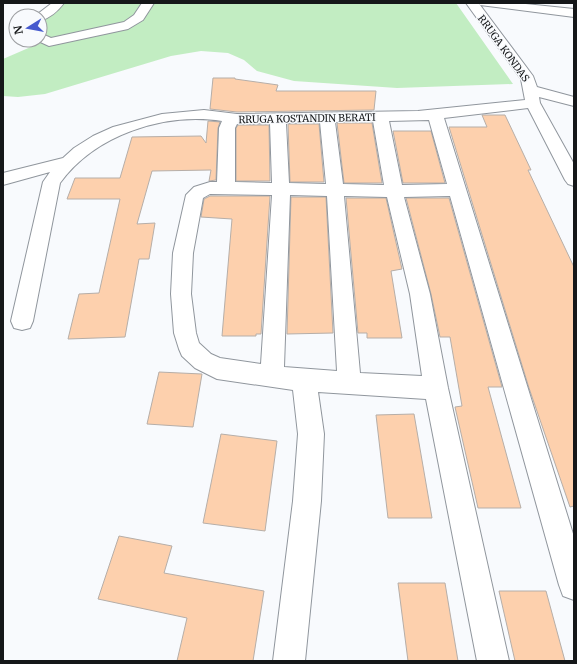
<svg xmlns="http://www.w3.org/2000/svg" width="577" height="664" font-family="Merriweather,serif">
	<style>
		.green { fill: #c2edc2 }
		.building { fill: #fdd0ad; stroke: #b6aea8 }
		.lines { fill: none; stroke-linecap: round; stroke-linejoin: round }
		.minor-casing { stroke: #90969d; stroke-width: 2 }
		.minor { fill: #fff; fill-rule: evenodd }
		.labels { text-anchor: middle; stroke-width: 3; stroke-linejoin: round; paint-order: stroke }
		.far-street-label { font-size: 10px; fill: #151719; stroke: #f8fafd }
	</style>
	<rect width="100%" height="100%" fill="#f8fafd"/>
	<!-- green -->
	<polygon class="green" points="63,3 456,3 513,84 397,88 294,81 257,71 244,60 228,53 201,51 171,56 45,94 18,97 3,96 3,59 40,43 36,40 40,40 40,18"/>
	<!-- building -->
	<g class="building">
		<polygon points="213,78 235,78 235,79 278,85 276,91 376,91 374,110 237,112 210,109"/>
		<polygon points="482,115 505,115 531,170 528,170 574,267 574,506 570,507 529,388 449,127 487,127"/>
		<polygon points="208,121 220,122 218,128 216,180 209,181 211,170 152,171 137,224 155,223 149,259 139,259 125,337 68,339 79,294 99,293 120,199 67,199 75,178 120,178 132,137 201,136 206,143"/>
		<polygon points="337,123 372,123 382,183 344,183"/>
		<polygon points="288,124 319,124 324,182 290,182"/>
		<polygon points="238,125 269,125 270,181 236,181 236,128"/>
		<polygon points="393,131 431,131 445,183 403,183"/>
		<polygon points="210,196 270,196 261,334 256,334 256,336 222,336 232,219 201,217 204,199"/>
		<polygon points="291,197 326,197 333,333 287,334"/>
		<polygon points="346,198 386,198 402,269 391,271 402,338 367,338 367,333 358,333"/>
		<polygon points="406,198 449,198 502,387 488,387 521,508 478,508 455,407 462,406 450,337 440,337 431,294"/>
		<polygon points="159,372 202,374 193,427 147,424"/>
		<polygon points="414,414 432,518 388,518 376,415"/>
		<polygon points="221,434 277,441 265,531 203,523"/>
		<polygon points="119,536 172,546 164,573 264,591 253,661 177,661 187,618 98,599"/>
		<polygon points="398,583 445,583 458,661 408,661"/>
		<polygon points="499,591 546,591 565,661 515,661"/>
	</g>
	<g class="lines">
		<!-- minor casing -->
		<g class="minor-casing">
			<g id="minor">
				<path d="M52,3H64C58,11 50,18 40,21V16H35Z"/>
				<polygon points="142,3 154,3 143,20 128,29 49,46 36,40 40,40 40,33 51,38 124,22 134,15"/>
				<path d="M466,3H478L480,5L478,3H516L574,9V17L480,5L533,76L537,87L574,97V106L539,97L540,103L574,164V186L568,184L565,180L528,108L444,118L574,537V600L563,596L559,585L450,196L404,197L430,294L448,388L509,661H477L426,399L318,392L324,434L321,501L305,661H273L293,501L298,434L293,390L217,379L195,368L182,356L179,349L174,333L171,294L173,253L186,195L194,187L210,182H217L219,128L222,121C164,112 95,135 60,183L33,321L30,328L22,330L14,328L11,321L43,182L50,172L3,185V173L63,158L74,148L93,136L113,127L162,114L204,110L237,114L418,111L525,100L521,79ZM429,120L447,184L402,185L389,121ZM373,121L384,185L343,184L335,122ZM320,122L326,184L289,183L286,123ZM270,123L272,183L235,182V128L237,124ZM210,194L272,195L261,364L220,358L211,354L199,343L196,333L191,294L193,253L203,198ZM290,195L327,196L337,371L284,367ZM344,196L387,197L410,294L422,376L360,373Z"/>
			</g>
		</g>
		<!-- minor -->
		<use href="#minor" class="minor"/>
	</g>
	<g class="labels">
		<!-- far-street labels -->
		<g class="far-street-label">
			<text transform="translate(504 48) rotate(54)" y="4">RRUGA KONDAS</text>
			<text transform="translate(307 118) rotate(-1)" y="4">RRUGA KOSTANDIN BERATI</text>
		</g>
	</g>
	<!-- border -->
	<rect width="577" height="664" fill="none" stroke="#151719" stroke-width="8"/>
	<!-- north arrow -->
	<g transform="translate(28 28) rotate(259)"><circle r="19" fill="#f8fafd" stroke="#9d9fa2"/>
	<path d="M0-3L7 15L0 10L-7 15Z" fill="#465ace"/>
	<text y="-6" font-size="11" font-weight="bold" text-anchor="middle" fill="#151719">N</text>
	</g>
</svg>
